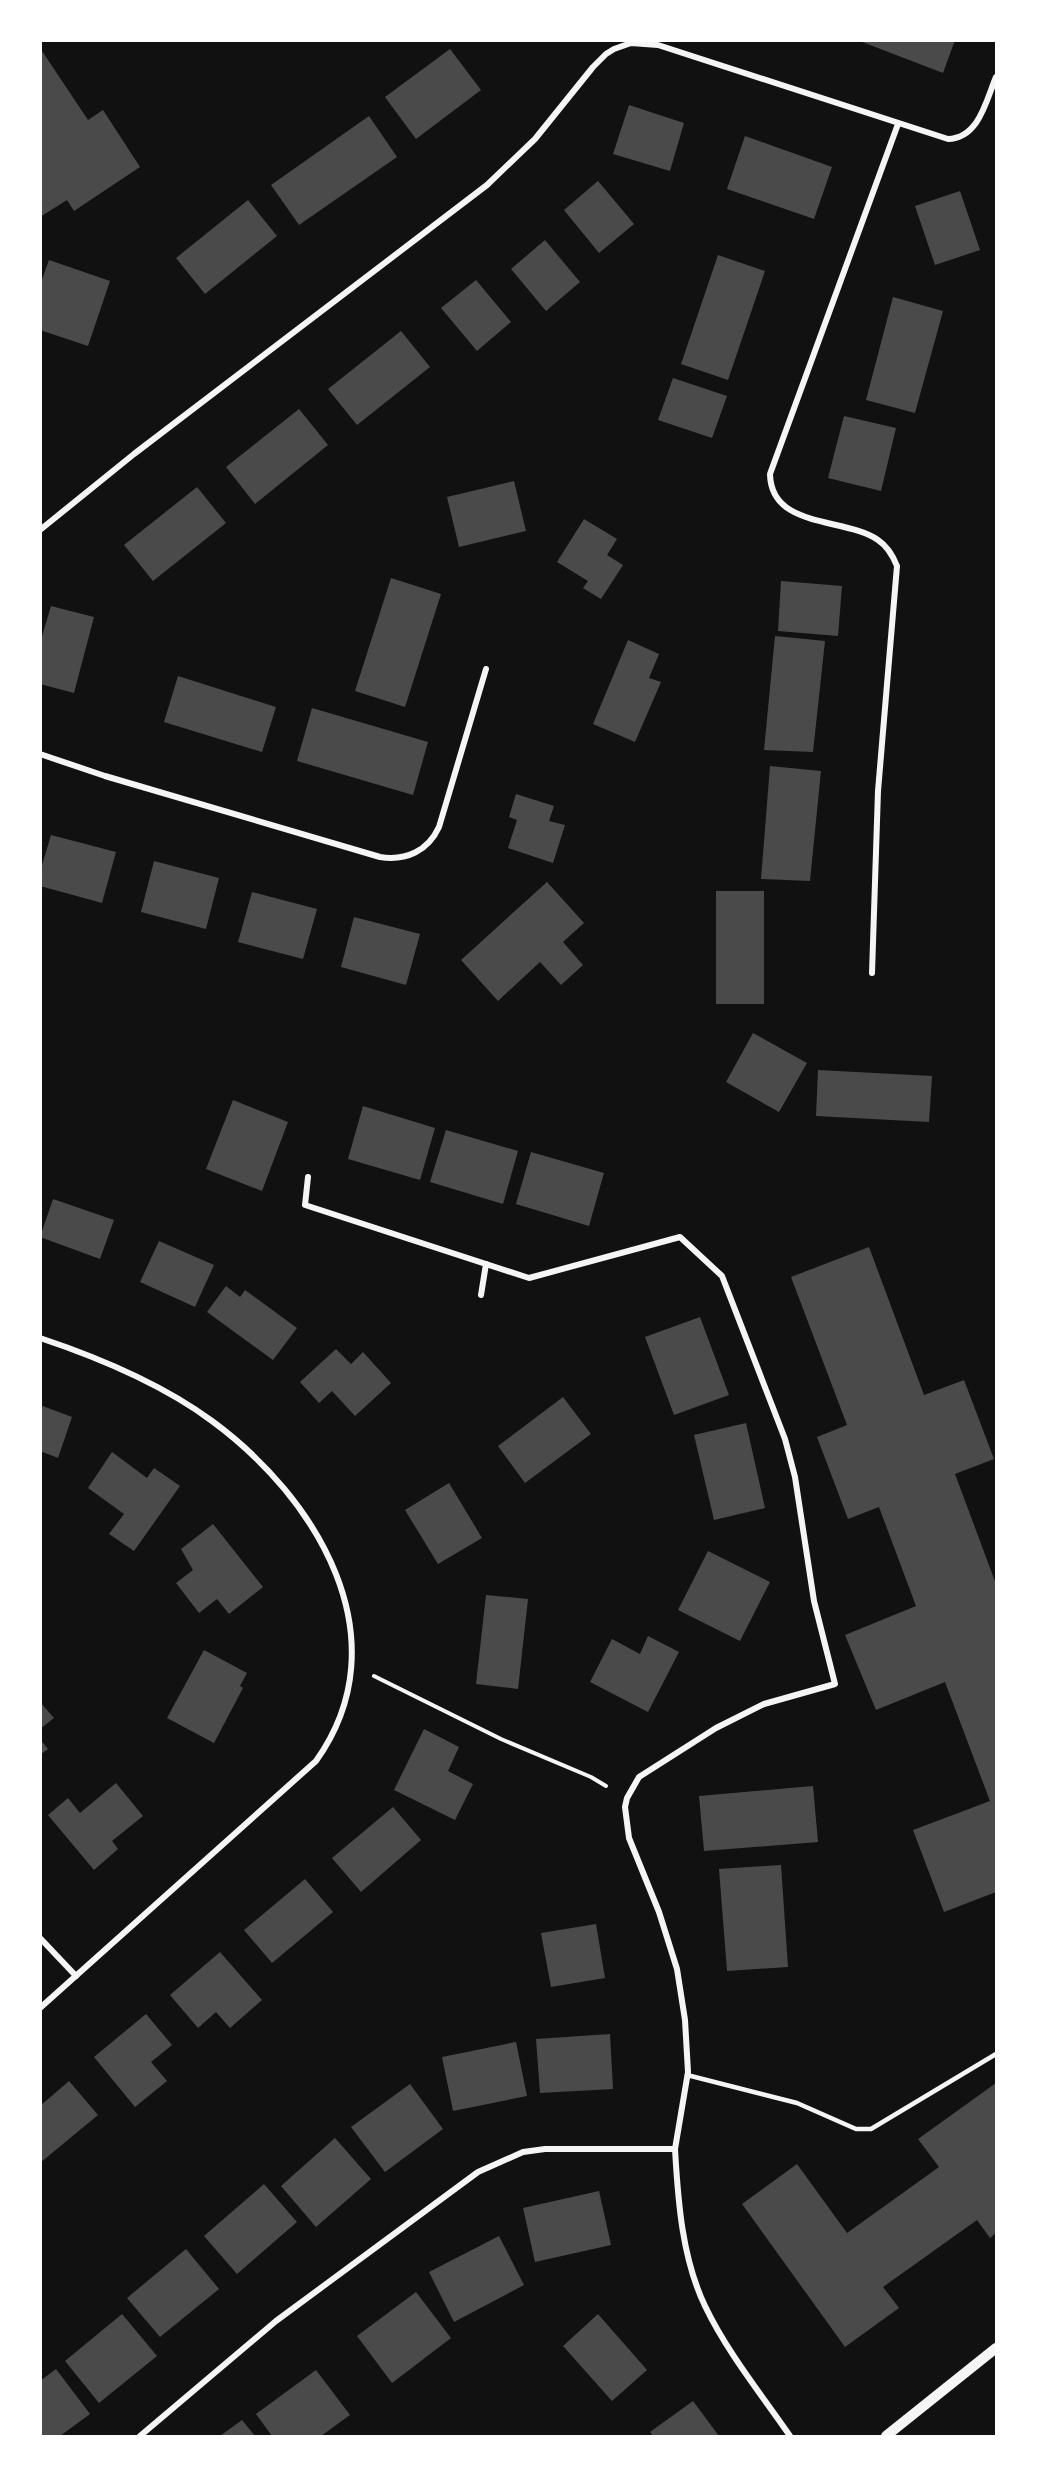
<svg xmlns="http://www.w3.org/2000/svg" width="1037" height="2477" font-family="'PT Sans',sans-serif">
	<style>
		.building { fill: #4a4a4a }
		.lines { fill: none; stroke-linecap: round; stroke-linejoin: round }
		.path { stroke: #f5f5f5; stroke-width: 4 }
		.service { stroke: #f5f5f5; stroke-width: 4.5 }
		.minor { stroke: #f5f5f5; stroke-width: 6 }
		.tertiary { stroke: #f5f5f5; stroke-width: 10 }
	</style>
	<rect width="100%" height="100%" fill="#111"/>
	<!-- building -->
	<g class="building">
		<polygon points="857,40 955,40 943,73"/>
		<polygon points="40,48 88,120 103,110 140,167 74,211 67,200 40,217"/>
		<polygon points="450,49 481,90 416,139 385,97"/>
		<polygon points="629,105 684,123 670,171 613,154"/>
		<polygon points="369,116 397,157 299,225 271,185"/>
		<polygon points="745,136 832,167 814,219 727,189"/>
		<polygon points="598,181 634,224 599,253 564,210"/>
		<polygon points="960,191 980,250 935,265 915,206"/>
		<polygon points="248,200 277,236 205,294 176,258"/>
		<polygon points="545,240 580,282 546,311 511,269"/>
		<polygon points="718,255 765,271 728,380 681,364"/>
		<polygon points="49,260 110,281 88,346 40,330 40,285"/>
		<polygon points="476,280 511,322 477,351 441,308"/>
		<polygon points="893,297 943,311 915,413 866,400"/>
		<polygon points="401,331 430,367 357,425 328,389"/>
		<polygon points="673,378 727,396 712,438 658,420"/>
		<polygon points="299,409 328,445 255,504 226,467"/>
		<polygon points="844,416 896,428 881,491 828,478"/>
		<polygon points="514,481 526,531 459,547 447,497"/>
		<polygon points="197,487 226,523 153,581 124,545"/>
		<polygon points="584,519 617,539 607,555 623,565 601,599 583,588 588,581 557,562"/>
		<polygon points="391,578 441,594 405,707 355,691"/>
		<polygon points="781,581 842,586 838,636 778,631"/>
		<polygon points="51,606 94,617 74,693 40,684 40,643"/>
		<polygon points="775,636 825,641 813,752 764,750"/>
		<polygon points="628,640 659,654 649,678 661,682 635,742 593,724"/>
		<polygon points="178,676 276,707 262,752 164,722"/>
		<polygon points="312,708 428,742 413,795 297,761"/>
		<polygon points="770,766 821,771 810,881 761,879"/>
		<polygon points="516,794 554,806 549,821 565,825 553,863 508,848 517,820 509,817"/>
		<polygon points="51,835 116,852 102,903 40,886 40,872"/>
		<polygon points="154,861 219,878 206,929 141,912"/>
		<polygon points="547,882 584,923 563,942 583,965 561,985 540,962 498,1001 461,960"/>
		<rect x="716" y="891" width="48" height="113"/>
		<polygon points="252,892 317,909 303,959 238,942"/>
		<polygon points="354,917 420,934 406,985 341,967"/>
		<polygon points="753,1033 807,1063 779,1112 726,1082"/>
		<polygon points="818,1070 932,1076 929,1122 816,1116"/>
		<polygon points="233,1100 288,1122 262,1191 206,1169"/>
		<polygon points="363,1106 435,1128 420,1180 348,1159"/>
		<polygon points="446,1130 518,1151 503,1204 430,1182"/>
		<polygon points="531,1152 604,1173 589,1226 516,1204"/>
		<polygon points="53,1199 114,1220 100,1259 40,1237"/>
		<polygon points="159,1241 214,1265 195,1307 140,1282"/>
		<polygon points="869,1247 924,1395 964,1380 994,1459 955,1474 996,1584 996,1892 944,1912 913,1830 990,1801 945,1682 876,1710 845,1635 916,1606 879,1507 848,1519 817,1437 847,1425 791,1277"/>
		<polygon points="226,1286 240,1297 245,1290 297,1328 273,1360 207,1312"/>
		<polygon points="700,1317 729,1395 674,1415 645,1337"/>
		<polygon points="336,1349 351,1364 363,1352 391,1383 355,1416 332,1391 319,1403 300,1382"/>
		<polygon points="563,1397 591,1434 525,1483 498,1446"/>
		<polygon points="40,1405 72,1417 58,1458 40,1451"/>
		<polygon points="746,1423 765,1508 714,1520 694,1435"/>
		<polygon points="112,1452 147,1478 154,1468 180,1486 134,1551 109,1534 124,1514 88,1488"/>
		<polygon points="449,1483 482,1538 438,1564 405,1510"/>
		<polygon points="213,1524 263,1587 229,1614 217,1599 199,1613 176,1583 193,1570 181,1549"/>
		<polygon points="708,1551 770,1582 740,1641 678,1610"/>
		<polygon points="486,1595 528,1599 518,1689 476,1684"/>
		<polygon points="648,1636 679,1652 648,1712 590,1682 612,1639 640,1654"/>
		<polygon points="204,1650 247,1673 240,1686 243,1688 214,1743 167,1718"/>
		<polygon points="40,1702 54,1718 40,1729"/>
		<polygon points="424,1729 459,1747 448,1771 473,1784 455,1820 394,1790"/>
		<polygon points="40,1739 48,1749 40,1755"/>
		<polygon points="116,1783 143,1816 112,1841 118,1849 94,1870 48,1815 68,1798 80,1813"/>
		<polygon points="813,1786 818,1842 704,1851 699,1796"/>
		<polygon points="393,1807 421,1840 361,1892 332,1858"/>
		<polygon points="781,1865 788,1967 727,1971 719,1869"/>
		<polygon points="305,1879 333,1912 272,1963 244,1930"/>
		<polygon points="596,1924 605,1978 551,1987 541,1933"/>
		<polygon points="220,1952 262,2000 230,2028 216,2012 198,2028 170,1995"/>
		<polygon points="146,2014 172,2045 151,2062 167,2081 135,2107 94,2057"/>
		<polygon points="610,2034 613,2089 540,2093 536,2039"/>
		<polygon points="516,2042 527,2096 453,2111 442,2057"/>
		<polygon points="69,2081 98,2115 40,2163 40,2106"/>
		<polygon points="996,2083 996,2233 990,2238 977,2220 883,2287 899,2308 845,2347 742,2204 797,2164 847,2233 939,2167 918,2139"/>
		<polygon points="410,2084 443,2129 385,2172 351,2127"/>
		<polygon points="335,2138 371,2179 316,2227 281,2186"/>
		<polygon points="264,2184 297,2222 237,2274 204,2236"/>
		<polygon points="599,2191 611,2245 535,2262 523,2208"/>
		<polygon points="499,2236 524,2285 454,2322 429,2272"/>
		<polygon points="186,2249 219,2289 160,2337 127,2298"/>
		<polygon points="416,2292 451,2338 392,2383 357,2336"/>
		<polygon points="122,2314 157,2356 99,2403 65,2361"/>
		<polygon points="598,2314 647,2370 612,2401 563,2346"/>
		<polygon points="56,2369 90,2414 60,2436 40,2436 40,2381"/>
		<polygon points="316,2370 350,2415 321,2436 272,2436 256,2414"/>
		<polygon points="693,2401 719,2436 653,2436 650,2432"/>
		<polygon points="242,2420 255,2436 220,2436"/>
	</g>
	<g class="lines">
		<!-- path -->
		<polyline class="path" points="374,1676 501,1739 591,1777 606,1786"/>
		<!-- service -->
		<polyline class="service" points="687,2075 797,2103 856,2129 871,2129 996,2054"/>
		<!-- minor -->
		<g class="minor">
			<path d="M40,530L134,454L487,185L535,139L593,67L606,54L614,49L631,43L658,45L948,139C979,138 986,101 996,77"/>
			<path d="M40,754L105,776L380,857C406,861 428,851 439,827L486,669"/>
			<path d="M872,973L878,791L897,566C893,556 887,546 878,540C845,517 771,529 770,474L898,124"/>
			<polyline points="308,1177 305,1205 529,1278 680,1237 722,1276 785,1439 795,1477 814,1601 835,1684 764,1704 716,1728 639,1777 627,1798 625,1807 629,1838 659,1912 677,1969 685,2020 688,2072 675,2149"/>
			<polyline points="481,1295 486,1264"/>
			<path d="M40,1338C100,1358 162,1384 212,1421C317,1498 403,1639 316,1761L40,2008"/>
			<polyline points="40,1938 76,1976"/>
			<path d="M140,2436L276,2321L478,2172L523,2152L545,2149H675C678,2201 682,2258 705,2306C727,2352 761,2394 790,2436"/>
		</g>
		<!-- tertiary -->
		<polyline class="tertiary" points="886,2436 996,2348"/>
	</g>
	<!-- border -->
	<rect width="1037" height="2477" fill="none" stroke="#ffffff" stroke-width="84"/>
</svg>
